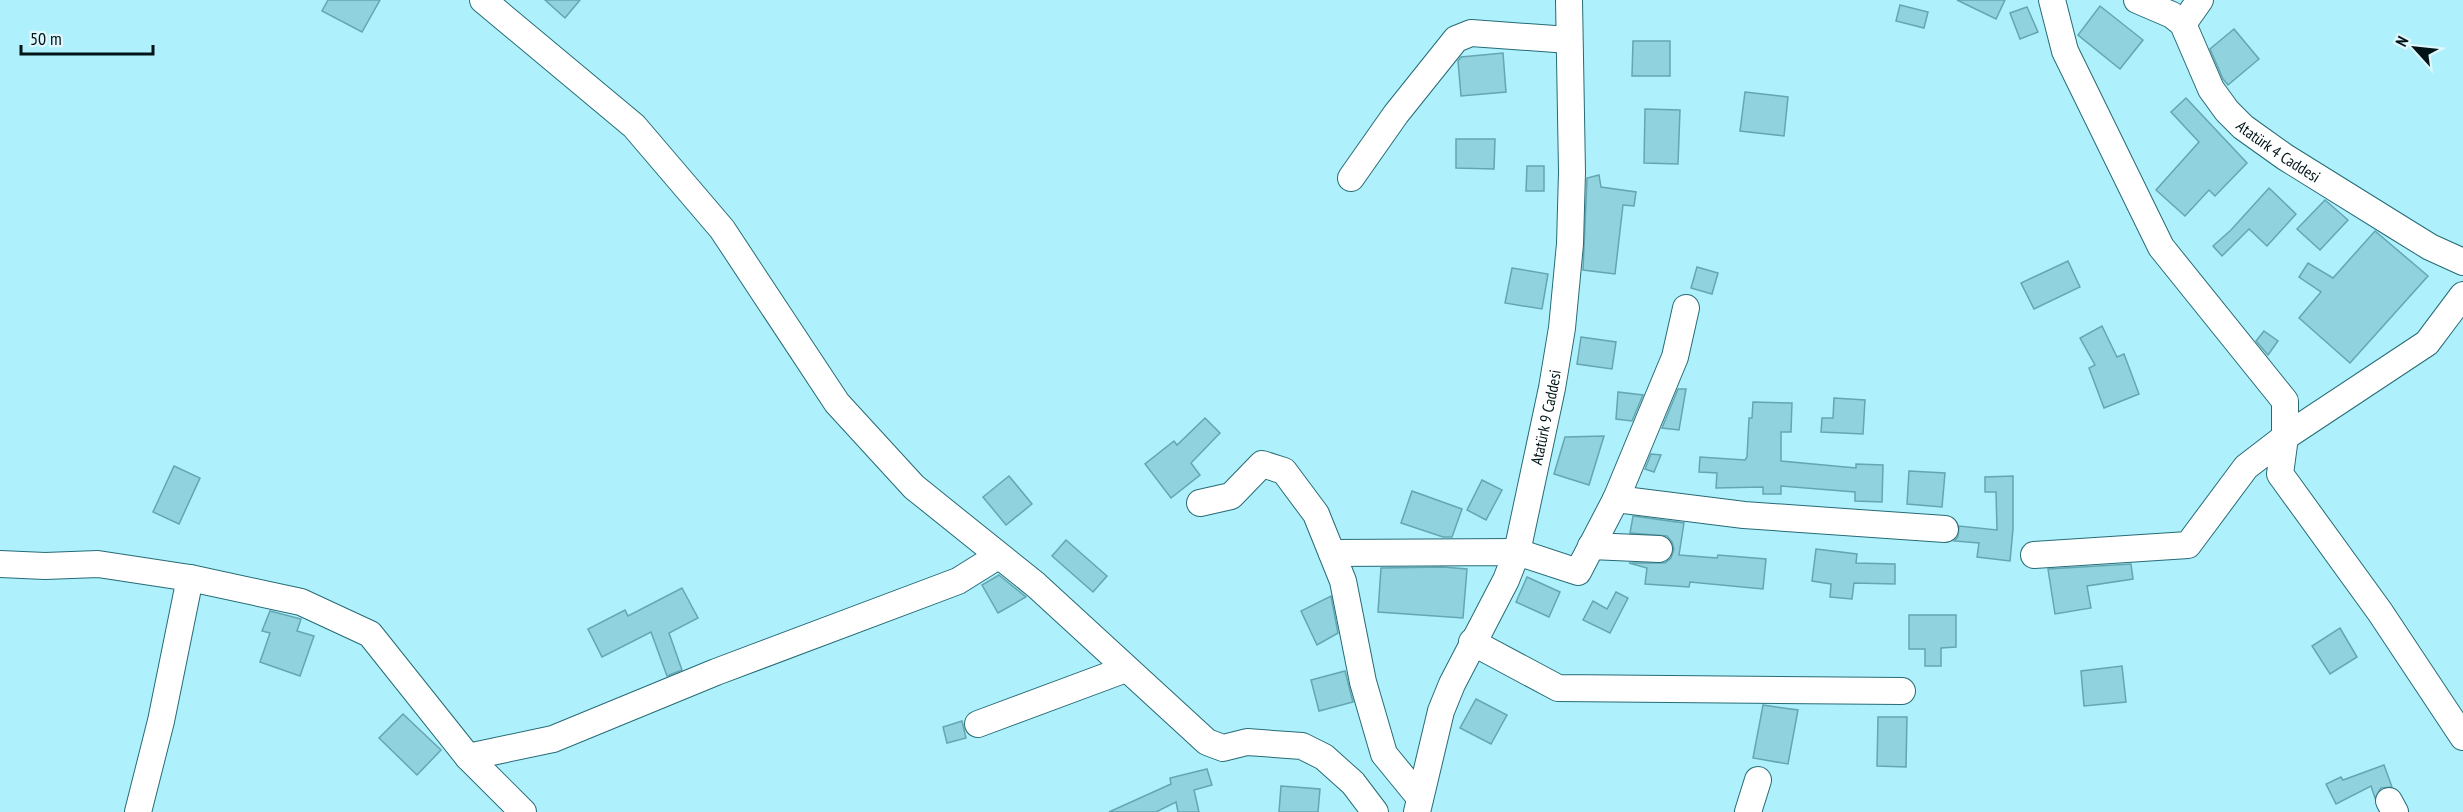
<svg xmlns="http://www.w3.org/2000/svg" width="2463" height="812" font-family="'PT Sans Narrow',sans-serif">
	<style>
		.building { fill: #90d3df; stroke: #64a6b1; stroke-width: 1.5 }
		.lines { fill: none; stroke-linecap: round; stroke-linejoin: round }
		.minor-casing { stroke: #266b75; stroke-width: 28 }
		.minor { stroke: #fff; stroke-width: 26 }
		.labels { text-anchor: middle; stroke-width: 4.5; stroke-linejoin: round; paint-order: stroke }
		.street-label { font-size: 16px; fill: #001418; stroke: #ddf7fc }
	</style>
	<rect width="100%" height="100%" fill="#aef1fd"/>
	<!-- building -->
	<g class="building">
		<polygon points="328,0 380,0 362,32 322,11"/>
		<polygon points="545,0 580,0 565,18"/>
		<polygon points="1957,0 2005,0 1996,19"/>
		<polygon points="1900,5 1928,12 1924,28 1896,21"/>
		<polygon points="2100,6 2143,40 2120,69 2078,35"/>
		<polygon points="2027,7 2038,32 2020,39 2010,13"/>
		<polygon points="2234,29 2259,59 2228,85 2223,79 2210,49"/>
		<polygon points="1633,41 1670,41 1670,76 1632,76"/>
		<polygon points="1503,53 1506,92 1461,96 1458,61 1461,57"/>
		<polygon points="1745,92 1788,97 1784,136 1740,131"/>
		<polygon points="2186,98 2247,163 2215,196 2209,190 2185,216 2156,190 2199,142 2171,112"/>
		<polygon points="1645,109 1680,110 1678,164 1644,163"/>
		<polygon points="1456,139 1495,139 1494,169 1456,168"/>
		<polygon points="1527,166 1544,166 1544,191 1526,191"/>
		<polygon points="1599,175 1601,187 1636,192 1634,206 1623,205 1615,274 1583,270 1587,178"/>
		<polygon points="2269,188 2296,214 2267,246 2249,229 2222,256 2213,246 2231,230"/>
		<polygon points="2325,200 2348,220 2320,250 2297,229"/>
		<polygon points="2375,231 2428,276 2350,363 2299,318 2321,292 2299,277 2308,263 2333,278"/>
		<polygon points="2068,261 2080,287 2034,309 2021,283"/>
		<polygon points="1697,267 1718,273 1712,294 1691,288"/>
		<polygon points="1512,268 1548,274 1542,309 1505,303"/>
		<polygon points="2102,326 2117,357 2124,354 2139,394 2104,408 2089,368 2095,365 2080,338"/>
		<polygon points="2264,331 2278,341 2268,355 2256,341"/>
		<polygon points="1581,337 1616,342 1612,369 1577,364"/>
		<polygon points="1678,389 1686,389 1679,430 1662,428"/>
		<polygon points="1618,392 1643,395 1632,421 1616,419"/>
		<polygon points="1834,398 1865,400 1863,434 1821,432 1822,418 1833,418"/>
		<polygon points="1753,402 1792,403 1791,432 1781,432 1781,461 1856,468 1856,464 1883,465 1882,502 1855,501 1855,492 1781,486 1781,494 1763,494 1763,487 1716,488 1717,473 1699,472 1700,457 1745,460 1747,457 1749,418 1752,418"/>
		<polygon points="1205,418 1220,433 1191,463 1200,475 1171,498 1145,464 1174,441 1177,445"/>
		<polygon points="1604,436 1589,485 1554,474 1565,437"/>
		<polygon points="1651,454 1661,455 1654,472 1645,469"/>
		<polygon points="174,466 200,478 179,524 153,512"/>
		<polygon points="1909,471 1945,473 1942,507 1907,504"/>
		<polygon points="1009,476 1032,504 1006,525 983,497"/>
		<polygon points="2013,476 2013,529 2010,561 1977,557 1979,543 1954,541 1958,537 1959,526 1997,530 1996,492 1985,492 1985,477"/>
		<polygon points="1482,480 1502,490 1486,520 1467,510"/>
		<polygon points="1412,491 1462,509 1452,537 1443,537 1401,523"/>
		<polygon points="1633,516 1684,523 1679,555 1717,558 1718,555 1766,559 1763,589 1690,582 1689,587 1645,584 1647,568 1629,563 1665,563 1671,558 1674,549 1672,542 1667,536 1630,533"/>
		<polygon points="1066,540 1107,576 1093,592 1052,556"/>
		<polygon points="1816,549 1857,554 1856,563 1895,564 1895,584 1854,583 1852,599 1830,597 1831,584 1812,581"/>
		<polygon points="2131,564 2133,579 2087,586 2091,608 2055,614 2048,569"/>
		<polygon points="1443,567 1467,569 1463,618 1378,612 1381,568"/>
		<polygon points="999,575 1026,597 998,613 982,585"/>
		<polygon points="1527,577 1560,592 1549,617 1516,602"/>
		<polygon points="682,588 698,618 669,633 682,670 667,676 651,632 602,657 588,629 625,610 628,616"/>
		<polygon points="1616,592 1628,598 1610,633 1583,620 1593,601 1607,609"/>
		<polygon points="1331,596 1338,633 1317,645 1301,611"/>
		<polygon points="270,611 301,619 297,631 314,636 300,676 260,662 270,633 262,631"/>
		<polygon points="1909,615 1956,615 1956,647 1941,648 1941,666 1925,666 1925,649 1909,649"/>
		<polygon points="2340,628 2357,657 2330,674 2312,646"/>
		<polygon points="2122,666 2126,702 2084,706 2081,671"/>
		<polygon points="1345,671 1353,702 1319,711 1311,680"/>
		<polygon points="1476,699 1507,715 1491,744 1460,728"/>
		<polygon points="1763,705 1798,710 1788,764 1753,758"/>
		<polygon points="403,714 441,750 417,775 379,738"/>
		<polygon points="1878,717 1907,717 1906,767 1877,766"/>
		<polygon points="962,721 966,738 947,743 943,727"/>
		<polygon points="2384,765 2392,787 2381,788 2375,798 2371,786 2336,804 2326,784 2341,777 2343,780"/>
		<polygon points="1207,769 1212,785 1194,790 1199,812 1178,812 1176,802 1156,812 1109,812 1171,784 1170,778"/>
		<polygon points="1281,786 1320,789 1318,812 1279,812"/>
	</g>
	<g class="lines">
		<!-- minor casing -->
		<g class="minor-casing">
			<g id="minor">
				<polyline points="483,0 634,126 722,229 837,403 914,487 1036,585 1207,742 1223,748 1247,742 1302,746 1324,757 1353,783 1375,812"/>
				<polyline points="2052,0 2065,51 2161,247 2285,401 2285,437"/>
				<path id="s1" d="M2137,0L2172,15L2183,24L2211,89L2227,111L2243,127L2285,157L2396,226L2430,247L2463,262"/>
				<polyline points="2183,24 2200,0"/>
				<polyline points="1351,178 1396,114 1456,39 1471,33 1569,40"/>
				<polyline points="2285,437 2427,343 2463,295"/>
				<polyline points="1616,499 1744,515 1945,529"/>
				<polyline points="1200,503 1231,496 1262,464 1284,471 1316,514 1343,581 1363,682 1384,754 1420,798"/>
				<polyline points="1591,546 1659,549"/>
				<polyline points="1332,553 1517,552 1578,572 1616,499 1675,357 1686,308"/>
				<polyline points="2034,555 2188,545 2246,467 2285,437 2280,474 2380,612 2463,737"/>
				<polyline points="0,564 45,566 98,564 190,578 161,721 138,812"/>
				<polyline points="190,578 301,602 370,634 468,757 523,812"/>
				<polyline points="1472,642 1558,688 1902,691"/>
				<polyline points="978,724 1126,669"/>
				<polyline points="468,757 553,739 716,672 958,581 998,556"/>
				<polyline points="2389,801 2395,812"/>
				<path id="s2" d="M1417,812L1441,711L1452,684L1506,580L1517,552L1552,388L1562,328L1570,244L1572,172L1569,0"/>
				<polyline points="1748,812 1758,780"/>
			</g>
		</g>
		<!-- minor -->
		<use href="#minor" class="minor"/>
	</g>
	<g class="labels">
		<!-- street labels -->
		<g class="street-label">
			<text dy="6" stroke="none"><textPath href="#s1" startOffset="216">Atatürk 4 Caddesi</textPath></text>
			<text dy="6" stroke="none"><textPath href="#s2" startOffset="418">Atatürk 9 Caddesi</textPath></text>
		</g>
	</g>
	<!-- north arrow -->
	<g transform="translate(2415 48) rotate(297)" stroke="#ddf7fc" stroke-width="4.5" paint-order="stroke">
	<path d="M0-4.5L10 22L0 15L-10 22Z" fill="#001418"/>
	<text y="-9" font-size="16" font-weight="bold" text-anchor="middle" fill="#001418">N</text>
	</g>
	<!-- scale -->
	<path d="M21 45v9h132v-9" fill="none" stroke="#001418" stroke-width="3"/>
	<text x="30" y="45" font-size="18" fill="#001418" stroke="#ddf7fc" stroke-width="4.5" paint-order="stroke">50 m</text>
</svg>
